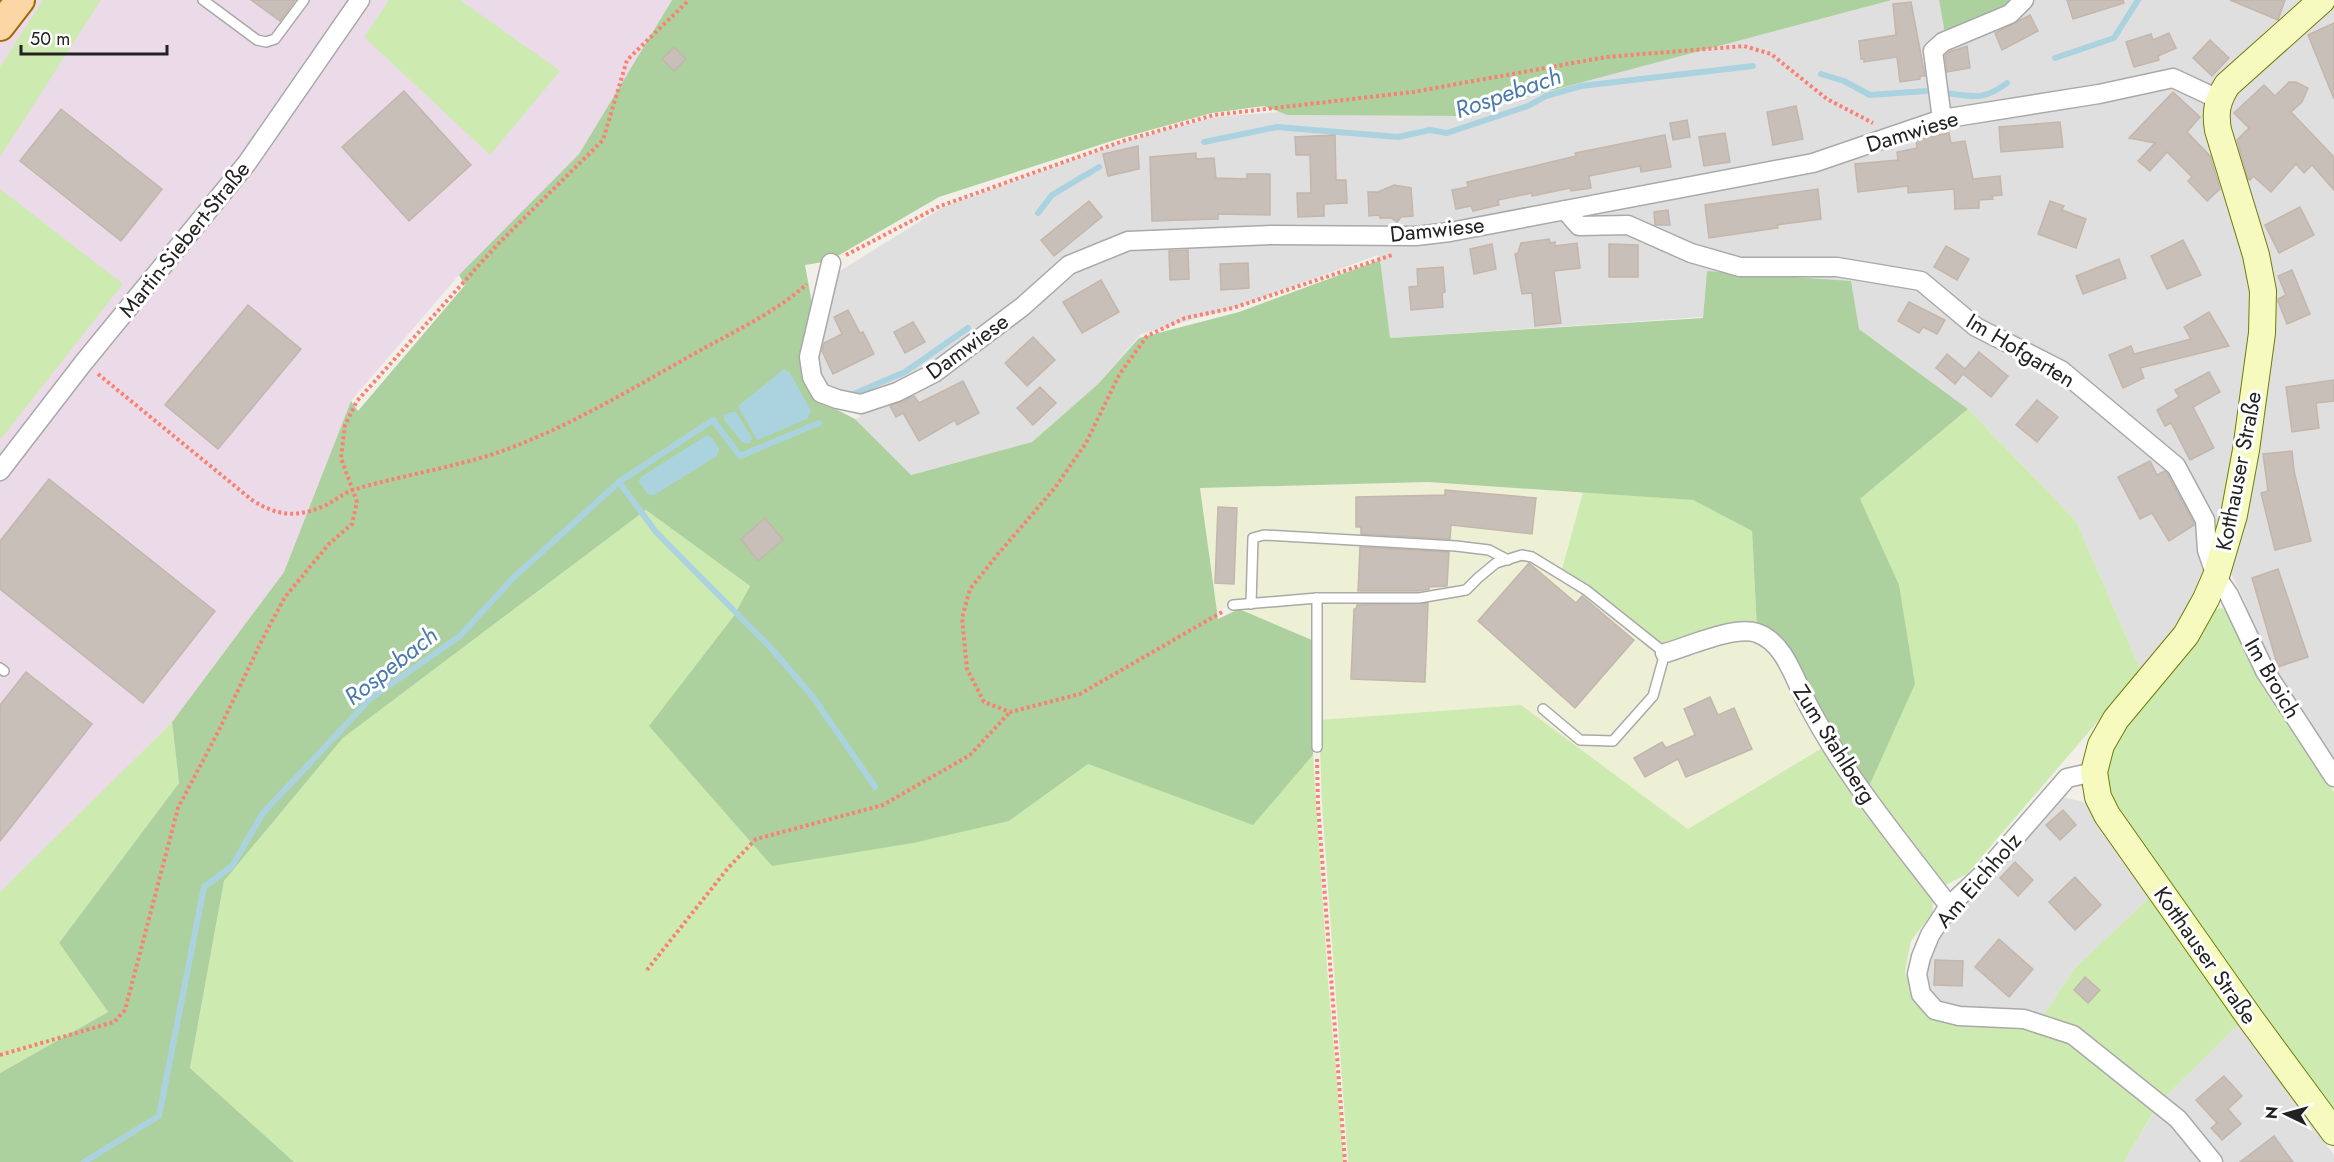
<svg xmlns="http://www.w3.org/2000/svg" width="2334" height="1162" font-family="Jost,sans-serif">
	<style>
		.residential { fill: #e0dfdf }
		.industrial { fill: #ebdbe8 }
		.farmland { fill: #eef0d5 }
		.grass { fill: #cdebb0 }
		.forest { fill: #add19e }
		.water { fill: #aad3df }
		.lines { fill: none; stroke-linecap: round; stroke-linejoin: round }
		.stream { stroke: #aad3df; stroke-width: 6 }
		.building { fill: #c7bfb8; stroke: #c4b6ab; stroke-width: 1.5 }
		.lane-casing { stroke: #a9a9a9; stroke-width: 12 }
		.street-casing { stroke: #a9a9a9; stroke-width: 21 }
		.secondary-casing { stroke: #707d05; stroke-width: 28 }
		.primary-casing { stroke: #a06b00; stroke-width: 32 }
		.path { stroke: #fa8072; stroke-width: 4; stroke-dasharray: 3 3; stroke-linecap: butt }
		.lane { stroke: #fff; stroke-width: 9 }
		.street { stroke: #fff; stroke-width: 18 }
		.secondary { stroke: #f7fabf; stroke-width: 26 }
		.primary { stroke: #fcd6a4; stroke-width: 28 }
		.labels { text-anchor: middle; stroke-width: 6; stroke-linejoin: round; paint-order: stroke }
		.street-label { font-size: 22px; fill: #222; stroke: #fff }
		.water-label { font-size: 24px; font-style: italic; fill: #4a7aab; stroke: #fff }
	</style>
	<rect width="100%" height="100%" fill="#f2efe9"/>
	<!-- residential -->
	<g class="residential">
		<polygon points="1892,0 1939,0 1945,34 2033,0 2334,0 2334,772 2269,669 2244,600 2215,542 2196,590 2179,621 2141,671 2076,521 1968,409 1859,329 1707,271 1703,317 1389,338 1378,255 1234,308 1141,334 1098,384 1032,442 910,475 855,419 861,417 816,373 835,274 943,207 1124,142 1215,117 1280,112 1287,115 1455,116"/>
		<polygon points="2062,797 2084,802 2151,896 2074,969 2043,1016 1964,1010 1943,1005 1929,993 1926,976 1927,955 1942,932"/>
		<polygon points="2238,1025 2334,1155 2334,1162 2124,1162 2160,1102"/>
	</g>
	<!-- industrial -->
	<polygon class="industrial" points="0,0 672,0 579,154 459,275 351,401 284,572 172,722 0,892"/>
	<!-- farmland -->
	<polygon class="farmland" points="1428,482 1583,492 1561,573 1777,650 1827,745 1688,829 1521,705 1319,720 1319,642 1239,609 1232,603 1217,613 1200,488"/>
	<!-- grass -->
	<g class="grass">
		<polygon points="43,0 101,0 0,157 0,67"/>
		<polygon points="389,0 460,0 560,71 490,155 364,37"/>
		<polygon points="0,189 123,284 0,440"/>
		<polygon points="1968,409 2076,521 2141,671 1967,874 1946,885 1866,793 1860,499"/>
		<polygon points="1583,492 1693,500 1752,531 1757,630 1664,651 1561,573"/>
		<polygon points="646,510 750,586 733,617 1009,821 1088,764 1253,824 1313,755 1328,981 1344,1162 294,1162 190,1068 224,881 343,738"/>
		<polygon points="2222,608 2239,621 2258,675 2334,792 2334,1116 2111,805 2107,777 2108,756 2129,718 2208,611"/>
		<polygon points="1521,705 1688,829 1827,745 1932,892 1933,912 1911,941 1905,972 1915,1001 1930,1015 2023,1026 2068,1039 2156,1108 2124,1162 1348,1162 1322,805 1319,720"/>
		<polygon points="172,722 179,783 59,943 108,1012 0,1073 0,892"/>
		<polygon points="2151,896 2238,1025 2160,1102 2081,1030 2043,1016 2074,969"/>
	</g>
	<!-- forest -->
	<g class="forest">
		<polygon points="672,0 1892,0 1455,116 1287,115 1264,106 1212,113 1118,139 939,197 829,261 805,265 812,303 801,372 816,399 855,419 911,475 1032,442 1098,384 1139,338 1239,312 1380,260 1390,338 1703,318 1707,271 1851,281 1859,329 1968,409 1860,499 1899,585 1915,684 1866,793 1757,630 1752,531 1693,500 1428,482 1200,488 1218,619 1239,609 1312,640 1313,755 1253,825 1088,764 1009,821 913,843 772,866 649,726 733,617 750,586 646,510 343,738 224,881 190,1068 294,1162 0,1162 0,1073 108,1012 59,943 179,783 172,722 284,572 351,401 358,411 465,285 459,275 579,154"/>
		<polygon points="1939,0 2013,0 2006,8 1945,34"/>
	</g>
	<!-- water -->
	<g class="water">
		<polygon points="784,369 790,373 811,411 807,419 757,440 738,406"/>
		<polygon points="731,412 736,412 752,438 750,443 747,444 742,442 724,420 724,415"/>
		<polygon points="707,435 712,438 719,449 717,456 654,495 648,494 639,482 641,477"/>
	</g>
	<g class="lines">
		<!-- stream -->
		<g class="stream">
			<polyline points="2055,58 2114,38 2138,0"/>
			<polyline points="1821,74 1844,81 1870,95 1926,91"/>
			<path d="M1947,93C1974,97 1985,100 2007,83"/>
			<polyline points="1204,142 1277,127 1398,137 1430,130 1447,133 1528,106 1546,96 1581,86 1753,66"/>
			<polyline points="1038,213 1052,195 1099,167"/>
			<polyline points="851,395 905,372 968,328"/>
			<polyline points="619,482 656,532 771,648 813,697 875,787"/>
			<polyline points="84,1162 159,1116 204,887 232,866 263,813 371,698 460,636 513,578 619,482 713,420 740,456 819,423"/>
		</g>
	</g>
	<!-- building -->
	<g class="building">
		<polygon points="251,0 295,0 280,21"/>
		<polygon points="2067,0 2123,0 2124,3 2073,19"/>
		<polygon points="2230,0 2285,0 2278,20"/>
		<polygon points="1911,2 1925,76 1920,76 1920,79 1900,82 1897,57 1864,62 1864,59 1861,59 1859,41 1896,35 1893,4"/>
		<polygon points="2030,15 2038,31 2002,50 1995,33"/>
		<polygon points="2334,23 2334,99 2308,35"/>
		<polygon points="2169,33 2176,48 2158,56 2159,60 2134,67 2126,42 2151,34 2153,40"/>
		<polygon points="2210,40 2229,58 2212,76 2193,58"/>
		<polygon points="1967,46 1970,68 1947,72 1945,55 1949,52"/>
		<polygon points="674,47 686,59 674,71 662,59"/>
		<polygon points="2289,82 2296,82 2308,88 2302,102 2291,112 2334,157 2334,190 2312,165 2304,173 2296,164 2271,192 2253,176 2250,180 2248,179 2237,140 2249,128 2234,113 2264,85 2275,96"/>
		<polygon points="404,91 471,165 409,221 342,147"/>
		<polygon points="2173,92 2200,117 2187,132 2210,156 2220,189 2207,201 2188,181 2192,177 2167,152 2150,171 2138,161 2155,143 2129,138"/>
		<polygon points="1796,106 1803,139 1773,145 1767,112"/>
		<polygon points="61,109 162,189 121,241 20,161"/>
		<polygon points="1687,120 1690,137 1673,140 1670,123"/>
		<polygon points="2060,122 2063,147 2001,152 1999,127"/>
		<polygon points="1725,133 1730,162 1704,166 1699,137"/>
		<polygon points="1949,133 1951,143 1965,141 1973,179 2000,176 2002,195 1992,196 1993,199 1979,200 1979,208 1955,209 1954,189 1908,193 1908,186 1858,192 1855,164 1898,160 1897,152 1917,148 1916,140"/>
		<polygon points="1335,135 1336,180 1346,180 1347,203 1324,204 1324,216 1298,217 1297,193 1311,193 1310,155 1296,155 1295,137"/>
		<polygon points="1665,135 1671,167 1641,172 1640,166 1589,176 1591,188 1571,191 1570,188 1532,196 1532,193 1498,200 1499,205 1473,211 1471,206 1456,209 1452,190 1468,187 1467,182 1576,156 1575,153"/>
		<polygon points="1138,146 1139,169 1108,176 1103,154"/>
		<polygon points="1196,153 1196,159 1214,158 1216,178 1247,179 1247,174 1270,174 1270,215 1218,214 1218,219 1152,221 1150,157"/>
		<polygon points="1394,185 1411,188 1413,216 1401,217 1397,222 1391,218 1380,218 1379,215 1369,216 1368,192 1378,192"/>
		<polygon points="1818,189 1821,219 1777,225 1778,228 1709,238 1705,205"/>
		<polygon points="1089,201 1102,217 1054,256 1041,240"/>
		<polygon points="2050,201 2064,206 2062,210 2086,219 2076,248 2038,234"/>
		<polygon points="2300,207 2314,235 2279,253 2265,225"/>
		<polygon points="1668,210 1670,225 1655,225 1654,212"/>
		<polygon points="1549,239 1550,243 1555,242 1555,246 1577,243 1580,268 1554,271 1561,323 1535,326 1532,293 1522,294 1515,254 1518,253 1521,243"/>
		<polygon points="2183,240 2201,275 2167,289 2151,256"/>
		<polygon points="1492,244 1496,269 1474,274 1470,249"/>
		<polygon points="1609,244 1638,245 1638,277 1609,277"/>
		<polygon points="1946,246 1969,259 1957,280 1934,267"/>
		<polygon points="1188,250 1189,279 1170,280 1169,251"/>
		<polygon points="2119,259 2126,278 2083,294 2076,276"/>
		<polygon points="1248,263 1249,288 1221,290 1220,264"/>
		<polygon points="1443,267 1445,292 1442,293 1443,307 1411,310 1409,287 1418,286 1417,269"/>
		<polygon points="2292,270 2310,314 2287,324 2278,301 2278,299 2286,295 2278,276"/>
		<polygon points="1101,280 1119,312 1082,333 1063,302"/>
		<polygon points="1909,302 1945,320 1937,334 1923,327 1919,333 1898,321"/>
		<polygon points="248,305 301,349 218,449 165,405"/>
		<polygon points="848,310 860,333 863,332 874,354 833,374 822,351 824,343 842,334 834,317"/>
		<polygon points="2209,312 2229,346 2140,368 2144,378 2123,388 2109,355 2131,346 2134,354 2191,339 2184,327"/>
		<polygon points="913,322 925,342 905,353 894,332"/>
		<polygon points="1033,337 1055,360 1027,386 1005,363"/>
		<polygon points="1979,352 2008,376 1991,397 1963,374 1955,384 1936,368 1947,354 1965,369"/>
		<polygon points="2209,372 2220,392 2193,407 2214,448 2190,460 2171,423 2165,426 2157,410 2179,397 2175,390"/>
		<polygon points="2334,380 2334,401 2316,403 2319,428 2292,432 2286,387"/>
		<polygon points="963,381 979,413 957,425 955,420 919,441 903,413 896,417 890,406 914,396 919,403"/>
		<polygon points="1040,387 1056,403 1033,425 1017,408"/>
		<polygon points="2037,400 2058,417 2037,442 2016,425"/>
		<polygon points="2292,451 2294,471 2311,541 2275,550 2261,493 2268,491 2263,454"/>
		<polygon points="2150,461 2157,475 2165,471 2167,473 2194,523 2194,525 2169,541 2152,513 2140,519 2118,477"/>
		<polygon points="49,479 215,611 143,703 0,589 0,541"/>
		<polygon points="1445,490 1536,498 1532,534 1451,525 1450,539 1361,534 1361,527 1356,527 1356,497 1445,495"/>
		<polygon points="1218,507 1237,508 1234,584 1215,583"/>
		<polygon points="765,518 783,540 758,561 741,539"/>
		<polygon points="1360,547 1449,552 1447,586 1429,587 1429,589 1418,591 1358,591"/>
		<polygon points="1529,563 1576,603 1582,596 1634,640 1575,708 1478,621"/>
		<polygon points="2278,569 2308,657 2278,667 2252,578"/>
		<polygon points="1428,603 1425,682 1351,679 1354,609 1356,609 1357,605"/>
		<polygon points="26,672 92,724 0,841 0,705"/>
		<polygon points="1710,697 1718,715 1734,708 1752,749 1686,777 1678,759 1645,777 1634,758 1662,742 1666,748 1695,735 1684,709"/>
		<polygon points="2063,810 2076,825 2060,840 2046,825"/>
		<polygon points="2015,862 2033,880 2018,896 2000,878"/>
		<polygon points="2075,877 2101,905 2075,930 2049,902"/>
		<polygon points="1999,939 2033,969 2009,997 1975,967"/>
		<polygon points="1935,960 1963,961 1962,986 1934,985"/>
		<polygon points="2085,977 2100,990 2088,1003 2074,990"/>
		<polygon points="2224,1076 2242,1096 2228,1109 2241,1124 2222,1140 2211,1128 2217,1123 2196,1100"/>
		<polygon points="2274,1136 2293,1162 2240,1162"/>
	</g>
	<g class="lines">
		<!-- lane casing -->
		<g class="lane-casing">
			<g id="lane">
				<polyline points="203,0 257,40 266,42 275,39 304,0"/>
				<polyline points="1251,604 1253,538 1264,535 1456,546 1489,550 1508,560"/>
				<polyline points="1233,605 1317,598 1419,598 1466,590 1478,578 1496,563 1522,555 1532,557 1586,590 1665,653 1653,696 1613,741 1580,740 1543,709"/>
				<polyline points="0,668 4,671"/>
				<polyline points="1317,747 1317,598"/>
			</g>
		</g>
		<!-- street casing -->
		<g class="street-casing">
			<g id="street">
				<polyline points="1942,119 1933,51 1943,42 2010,14 2024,0"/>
				<polyline points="1565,210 1579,226 1628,225 1691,253 1740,267 1837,267 1921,281 1976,327 2061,370 2176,466 2205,520 2207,550 2216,576 2229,595 2265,671 2334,777"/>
				<polyline points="831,263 809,357 812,377 821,393 837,399 861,404 897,392 934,373 1022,307 1069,265 1128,241 1271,235 1416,236 1450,232 1813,163 1942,119 2099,94 2173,78 2218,99"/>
				<polyline points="0,471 84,362 247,163 360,0"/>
				<path d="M1665,653C1687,647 1735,625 1757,633C1784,642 1794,678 1806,701C1844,775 1899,840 1949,906"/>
				<polyline points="2094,772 2067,778 1986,871 1949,906 1930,935 1921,957 1917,974 1921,994 1935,1010 1959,1016 2024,1019 2073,1035 2178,1119 2213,1162"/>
			</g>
		</g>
		<!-- secondary casing -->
		<g class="secondary-casing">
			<path id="secondary" d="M2322,0L2227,85C2217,101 2215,112 2218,130L2256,255L2263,291L2262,333L2246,450L2234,515L2216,576L2206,599L2186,635L2116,719L2101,745L2094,772L2098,797L2107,815L2250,1018L2334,1132"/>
		</g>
		<!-- primary casing -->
		<g class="primary-casing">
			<polyline id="primary" points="0,26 20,0"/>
		</g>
		<!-- path -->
		<g class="path">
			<polyline points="846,255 940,206 1123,141 1214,115 1413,92 1606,57 1744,46 1771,54 1827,99 1873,123"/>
			<path d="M98,374L252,500C277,516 296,518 324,506C335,501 344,492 356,489C410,473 466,466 518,445C581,420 640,384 699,351C735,331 776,312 807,284"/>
			<polyline points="1222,612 1080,694 1010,712 984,702 967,669 962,618 970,589 998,554 1054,489 1086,443 1119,375 1147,336 1185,318 1233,308 1392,255"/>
			<polyline points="1317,759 1318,805 1345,1162"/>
			<polyline points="647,970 728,868 756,839 883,805 970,755 1010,712"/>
			<polyline points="0,1055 114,1022 125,1010 178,808 218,732 263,638 285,597 329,544 352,524 357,502 341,458 345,425 357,401 497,245 603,140 627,60 689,0"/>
		</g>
		<!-- lane -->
		<use href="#lane" class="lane"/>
		<!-- street -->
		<use href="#street" class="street"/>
		<!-- secondary -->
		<use href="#secondary" class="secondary"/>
		<!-- primary -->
		<use href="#primary" class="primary"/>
	</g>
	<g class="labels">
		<!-- street labels -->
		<g class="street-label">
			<text transform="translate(1912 131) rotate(-17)" y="8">Damwiese</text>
			<text transform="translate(1437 229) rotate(-6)" y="8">Damwiese</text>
			<text transform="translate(184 239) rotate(-51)" y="8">Martin-Siebert-Straße</text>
			<text transform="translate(967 346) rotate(-36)" y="8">Damwiese</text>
			<text transform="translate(2021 350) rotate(31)" y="8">Im Hofgarten</text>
			<text transform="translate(2238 471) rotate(-79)" y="8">Kotthauser Straße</text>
			<text transform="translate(2273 678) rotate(60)" y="8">Im Broich</text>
			<text transform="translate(1835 744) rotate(58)" y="8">Zum Stahlberg</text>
			<text transform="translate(1978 880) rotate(-49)" y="8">Am Eichholz</text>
			<text transform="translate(2206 955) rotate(55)" y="8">Kotthauser Straße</text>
		</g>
		<!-- water labels -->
		<g class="water-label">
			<text transform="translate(1508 93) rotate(-19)" y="8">Rospebach</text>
			<text transform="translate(391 666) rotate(-38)" y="8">Rospebach</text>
		</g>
	</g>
	<!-- north arrow -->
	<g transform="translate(2286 1114) rotate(275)" stroke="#ffffff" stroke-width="4.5" paint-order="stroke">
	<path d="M0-4.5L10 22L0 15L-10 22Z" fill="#222222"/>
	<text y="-9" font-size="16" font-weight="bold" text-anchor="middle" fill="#222222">N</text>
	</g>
	<!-- scale -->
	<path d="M21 45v9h146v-9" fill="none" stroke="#222222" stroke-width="3"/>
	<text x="30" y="45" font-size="18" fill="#222222" stroke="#ffffff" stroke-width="4.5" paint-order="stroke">50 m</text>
</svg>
